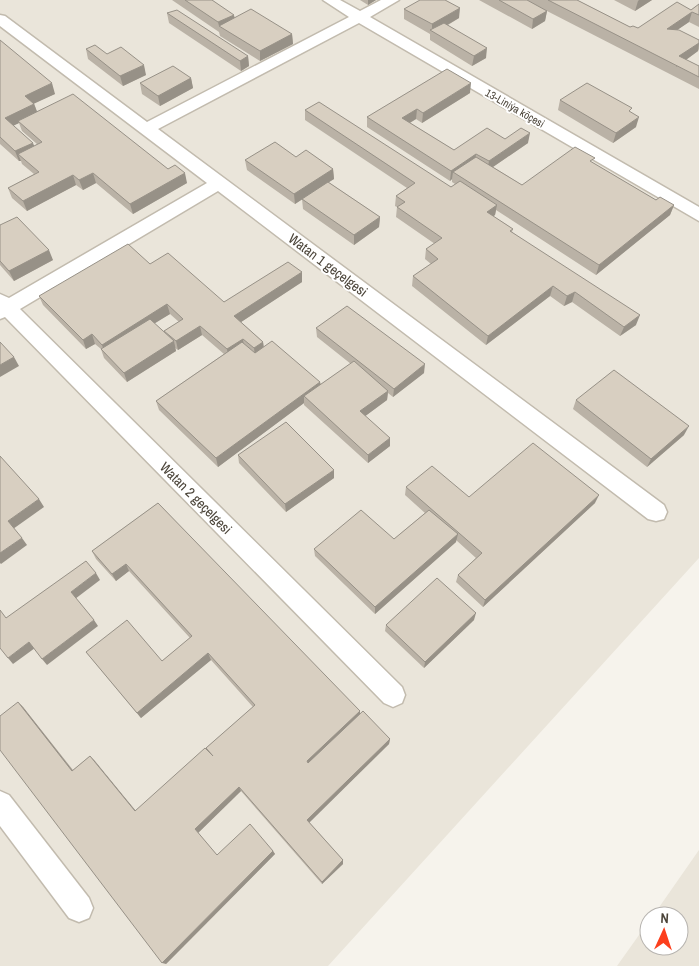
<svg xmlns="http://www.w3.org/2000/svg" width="699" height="966" font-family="'Archivo Narrow',sans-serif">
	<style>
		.residential { fill: #eae5da }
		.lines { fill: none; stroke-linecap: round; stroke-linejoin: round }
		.minor-casing { stroke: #c2bbae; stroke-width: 3 }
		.minor { fill: #fff; fill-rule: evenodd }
		.wall { fill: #bab2a6; fill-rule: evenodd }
		.shaded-wall { fill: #979187 }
		.building { fill: #d8cfc1; stroke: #979187 }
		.labels { text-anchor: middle; stroke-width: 4; stroke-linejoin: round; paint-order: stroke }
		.far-street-label { font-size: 11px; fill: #4b4439; stroke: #fff }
		.street-label { font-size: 14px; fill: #4b4439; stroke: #fff }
	</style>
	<rect width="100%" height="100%" fill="#f6f3ec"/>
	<!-- residential -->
	<g class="residential">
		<polygon points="0,0 699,0 699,558 328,966 0,966"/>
		<polygon points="699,850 699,966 617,966 649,921 649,946 679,946 679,916 653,916"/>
	</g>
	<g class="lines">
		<!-- minor casing -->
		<g class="minor-casing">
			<g id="minor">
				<polygon points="323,0 340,0 360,11 381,0 399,0 370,17 699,207 699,221 359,23 158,129 664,505 667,512 664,519 656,521 648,519 218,191 20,309 402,687 405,695 402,703 393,707 384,703 5,317 0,319 0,294 9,298 207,183 0,26 0,15 5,16 147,122 349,17"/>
				<polygon points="0,791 9,795 89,898 93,908 89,918 79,922 69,918 0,826"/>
			</g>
		</g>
		<!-- minor -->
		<use href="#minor" class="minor"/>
	</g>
	<!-- wall -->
	<g class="wall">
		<polygon points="172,0 212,0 235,17 292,34 293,44 260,61 220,36 219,32"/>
		<polygon points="360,0 376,0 368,5"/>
		<polygon points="479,0 577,0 630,27 638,28 691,10 699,4 699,27 689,22 677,30 699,40 699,49 698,51 686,60 699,66 699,89 547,11 545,21 532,29"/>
		<polygon points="614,0 652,0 635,11"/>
		<polygon points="404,9 459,18 448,25 486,58 472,66 430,40 430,34 404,19"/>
		<polygon points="167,13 248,56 249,66 241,71 169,23"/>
		<path d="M0,40L55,94L34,103L37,112L168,169L187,183L133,214L96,183L83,190L76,185L27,211L12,198L8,188L34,174L22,164L21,161H19L0,144ZM19,123L22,131L37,144L34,146L13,125Z"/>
		<polygon points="86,49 146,75 123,86 88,59"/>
		<polygon points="191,78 193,88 160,106 142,94 140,83"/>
		<polygon points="470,93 422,123 416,119 410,123 454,150 505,139 528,143 493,167 522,185 593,163 656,200 674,205 670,215 596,275 496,210 495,215 493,216 513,229 512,232 636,325 620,336 572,302 564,306 550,296 486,345 412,286 413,276 431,264 425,259 426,249 435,244 396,217 397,207 395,206 396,196 407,188 305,120 305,110 451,187 455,184 452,182 452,179 450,181 367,127 367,117"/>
		<polygon points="560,100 631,112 636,127 613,143 558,110"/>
		<polygon points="296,157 333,169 334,179 328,182 380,217 379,227 354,245 303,209 302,199 295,204 247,170 245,160"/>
		<polygon points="0,225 53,260 14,281 0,265"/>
		<path d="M150,264L224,302L302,272V282L241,322L263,342L264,347L320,382L321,384L351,364L317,337L316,328L424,373L393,397L388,393L387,400L365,416L390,446L368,463L304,405V403L218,467L159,410L156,401L224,354L202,335L178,350L175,348L176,351L127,382L104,358L101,349L95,344L86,349L43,305L39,296ZM170,314L179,322L164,331L165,333L154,323Z"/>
		<polygon points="576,400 684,435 647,467 573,409"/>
		<polygon points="238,455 334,478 286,512 239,463"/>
		<polygon points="406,487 469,497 595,503 483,607 456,582 458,575 476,558 456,540 456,542 375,614 315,556 314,549 394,539 425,513 405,495"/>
		<polygon points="158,503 360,713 390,739 389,744 309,822 343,860 343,864 322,884 241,791 198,833 217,855 273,851 275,854 166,964 18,702 23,707 73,770 90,756 136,811 208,751 206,748 253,707 211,660 141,718 86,652 162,661 190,638 129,571 116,581 96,559 92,551"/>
		<polygon points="474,620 424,668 385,631 386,625"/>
	</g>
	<!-- shaded-wall -->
	<g class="shaded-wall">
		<polygon points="368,0 376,0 368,5"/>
		<polygon points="639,0 652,0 635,11 638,1"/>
		<polygon points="460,8 459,18 435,32 432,31 432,24"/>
		<polygon points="547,11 545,21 532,29 533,19"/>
		<polygon points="692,12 689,22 664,39 667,29"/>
		<polygon points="234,15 235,25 219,26 218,22"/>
		<polygon points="292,34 293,44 260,61 260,51"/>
		<polygon points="699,43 698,51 676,67 679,56"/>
		<polygon points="487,48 486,58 472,66 474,56"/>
		<polygon points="248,56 249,66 241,71 240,61"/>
		<polygon points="144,65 146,75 123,86 120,76"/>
		<polygon points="191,78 193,88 160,106 158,96"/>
		<polygon points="52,83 55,94 29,106 25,96"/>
		<polygon points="471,83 470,93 422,123 423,113"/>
		<polygon points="34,104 38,114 18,121 19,123 9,128 5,118"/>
		<polygon points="417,109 416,119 401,128 402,118"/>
		<polygon points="639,117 636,127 613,143 616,133"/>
		<polygon points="530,133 528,143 487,171 489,161"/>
		<polygon points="33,143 37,153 18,154 21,161 19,161 15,151"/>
		<polygon points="476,154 475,164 453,172 452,179 450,181 451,171"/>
		<polygon points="333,169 334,179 295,204 294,194"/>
		<polygon points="93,173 96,183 83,190 79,180"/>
		<polygon points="185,173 187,183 133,214 130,204"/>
		<polygon points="73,175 76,185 27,211 23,201"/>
		<polygon points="497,205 495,215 485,222 487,212"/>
		<polygon points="674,205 670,215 596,275 599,265"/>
		<polygon points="380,217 379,227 354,245 354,235"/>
		<polygon points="49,250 53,260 14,281 9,271"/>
		<polygon points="302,272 302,282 235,326 234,316"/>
		<polygon points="553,286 550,296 486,345 488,336"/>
		<polygon points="575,292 572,302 564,306 567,296"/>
		<polygon points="167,304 170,314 105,354 102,345"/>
		<polygon points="640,315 636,325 620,336 624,327"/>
		<polygon points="200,326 202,335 178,350 176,341"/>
		<polygon points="92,334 95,344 86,349 83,340"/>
		<polygon points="243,339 244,348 228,358 227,349"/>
		<polygon points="174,341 176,351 127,382 124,373"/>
		<polygon points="263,342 264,351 255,357 254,348"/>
		<polygon points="14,357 19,366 0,377 0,365"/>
		<polygon points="425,364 424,373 393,397 394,389"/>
		<polygon points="320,382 321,391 304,396 304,403 218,467 216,458"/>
		<polygon points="388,391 387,400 360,420 360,411"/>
		<polygon points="689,426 684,435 647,467 651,459"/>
		<polygon points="390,438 390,446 368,463 368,455"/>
		<polygon points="334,470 334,478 286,512 285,504"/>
		<polygon points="599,495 595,503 483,607 485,600"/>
		<polygon points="39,499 44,507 13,529 8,521"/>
		<polygon points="458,534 456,542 375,614 375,607"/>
		<polygon points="22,538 27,545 1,564 0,563 0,553"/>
		<polygon points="126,564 129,571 116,581 112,574"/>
		<polygon points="96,573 100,580 75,599 71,592"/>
		<polygon points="476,613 474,620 424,668 425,662"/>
		<polygon points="94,620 98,626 47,665 42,659"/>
		<polygon points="29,642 35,648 13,664 8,658"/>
		<polygon points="208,653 211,660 141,718 137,713"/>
		<polygon points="18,702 23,707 77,776 72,771"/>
		<polygon points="360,711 360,716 307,766 307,761"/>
		<polygon points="390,739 389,744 308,824 307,820"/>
		<polygon points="90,756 95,761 139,815 135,811"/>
		<polygon points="239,787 241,791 198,833 195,829"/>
		<polygon points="273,851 275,854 166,964 162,963"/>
		<polygon points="343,860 343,864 322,884 322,882"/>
	</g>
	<!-- building -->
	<g class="building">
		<polygon points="185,0 212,0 234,15 218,22"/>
		<polygon points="420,0 445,0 460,8 432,24 404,9"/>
		<polygon points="499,0 527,0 547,11 533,19"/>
		<polygon points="548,0 577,0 630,27 633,26 638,28 677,2 691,10 699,4 699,15 692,12 667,29 679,30 699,40 699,43 679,56 699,66 699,77"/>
		<polygon points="251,9 292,34 260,51 219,26"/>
		<polygon points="177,10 248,56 240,61 167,13"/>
		<polygon points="444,23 487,48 474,56 430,30"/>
		<polygon points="0,40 52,83 25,96 34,104 5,118 33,143 15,151 0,137"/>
		<polygon points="95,45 107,54 121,47 144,65 120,76 86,49"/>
		<polygon points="173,66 191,78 158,96 140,83"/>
		<polygon points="447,69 471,83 423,113 417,109 402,118 454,150 487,128 505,139 521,128 530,133 489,161 476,154 451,171 367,117"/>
		<polygon points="587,83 632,108 629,111 639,117 616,133 560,100"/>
		<polygon points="73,94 168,169 175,165 185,173 130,204 93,173 79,180 73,175 23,201 8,188 39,172 18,154 42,142 18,121"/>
		<polygon points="319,102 451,187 460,181 497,205 487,212 513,229 510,231 640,315 624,327 575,292 567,296 553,286 488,336 413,276 438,259 426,249 442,238 397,207 405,202 396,196 415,183 305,110"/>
		<polygon points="275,142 296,157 306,150 333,169 294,194 245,160"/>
		<polygon points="575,147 595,158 590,161 656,200 660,197 674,205 599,265 453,172 476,157 522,185"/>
		<polygon points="328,182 380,217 354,235 302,199"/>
		<polygon points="17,217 49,250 9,271 0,261 0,225"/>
		<polygon points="128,244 150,264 168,253 224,302 288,262 302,272 234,316 263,342 254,348 243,339 227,349 200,326 176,341 164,331 183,319 167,304 102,345 92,334 83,340 39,296"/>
		<polygon points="347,306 425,364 394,389 316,328"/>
		<polygon points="150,319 174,341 124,373 101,349"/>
		<polygon points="272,341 320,382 216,458 156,401 242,342 255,353"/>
		<polygon points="0,342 14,357 0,365"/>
		<polygon points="354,361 388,391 360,411 390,438 368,455 304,396"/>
		<polygon points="614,370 689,426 651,459 576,400"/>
		<polygon points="286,422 334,470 285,504 238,455"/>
		<polygon points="533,443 599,495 485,600 458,575 482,553 406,487 432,466 469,497"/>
		<polygon points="0,456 39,499 8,521 22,538 0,553"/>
		<polygon points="158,503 360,711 307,761 308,763 363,711 390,739 307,820 343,860 322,882 239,787 195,829 217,855 250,824 273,851 162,963 0,750 0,716 18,702 72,771 90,756 135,811 205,748 213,756 206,748 255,705 208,653 137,713 86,652 127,620 162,661 192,636 126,564 112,574 92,551"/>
		<polygon points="361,510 394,539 429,510 458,534 375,607 314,549"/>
		<polygon points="86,561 96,573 71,592 94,620 42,659 29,642 8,658 0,648 0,610 6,618"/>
		<polygon points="437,578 476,613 425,662 386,625"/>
	</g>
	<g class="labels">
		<!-- far-street labels -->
		<g class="far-street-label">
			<text transform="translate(515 108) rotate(30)" y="4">13-Liniýa köçesi</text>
		</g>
		<!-- street labels -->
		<g class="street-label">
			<text transform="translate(328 265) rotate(37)" y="5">Watan 1 geçelgesi</text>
			<text transform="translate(196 498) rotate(45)" y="5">Watan 2 geçelgesi</text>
		</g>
	</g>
	<!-- north arrow -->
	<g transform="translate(664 931) rotate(3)"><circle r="24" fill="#ffffff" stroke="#b7b4b0"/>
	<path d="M0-4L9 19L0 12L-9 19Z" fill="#fc3f1d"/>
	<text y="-8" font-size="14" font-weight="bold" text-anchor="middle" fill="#4b4439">N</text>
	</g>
</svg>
